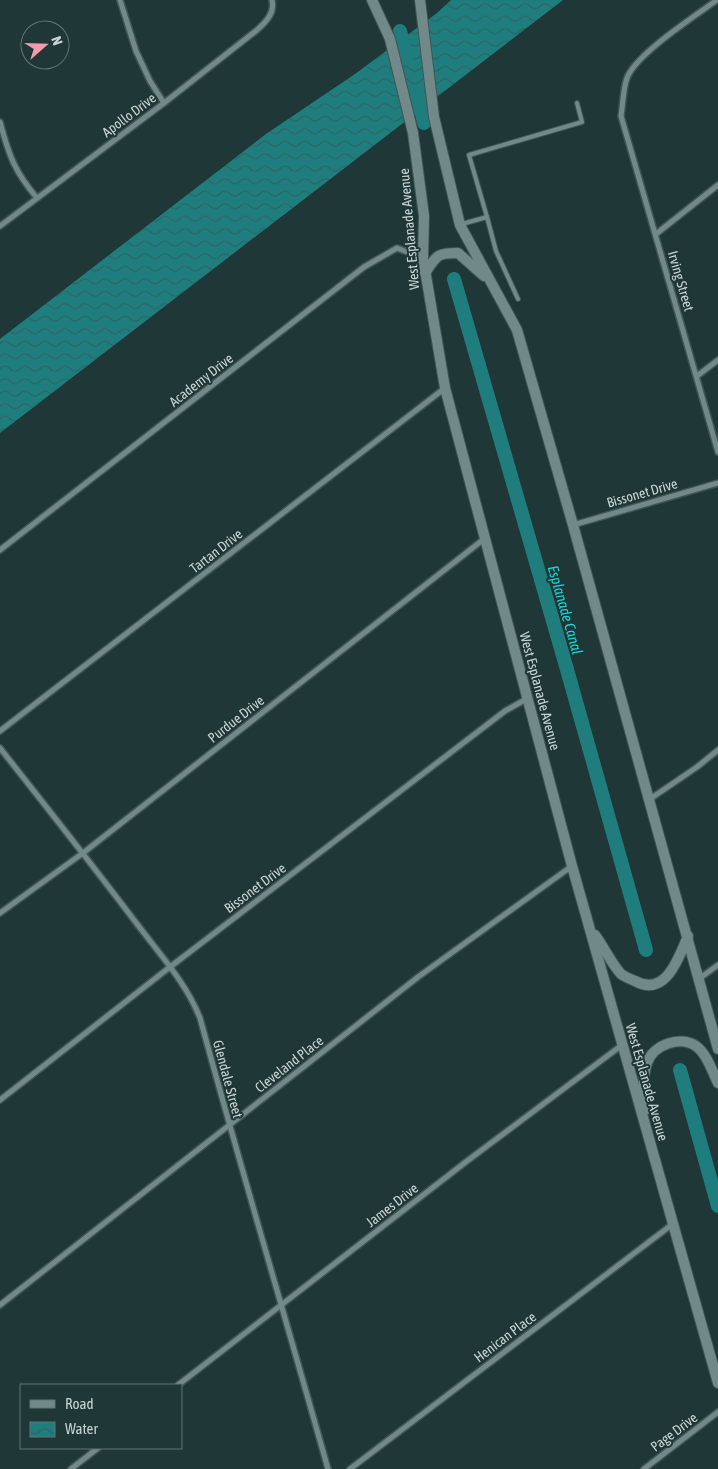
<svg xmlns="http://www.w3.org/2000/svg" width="718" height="1469" font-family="'Asap Condensed',sans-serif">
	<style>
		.water { fill: url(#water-waves) }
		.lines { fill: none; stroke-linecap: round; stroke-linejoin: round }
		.canal { stroke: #1f7e7d; stroke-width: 14 }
		.lane-casing { stroke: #405554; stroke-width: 6 }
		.street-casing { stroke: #405554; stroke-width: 8 }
		.secondary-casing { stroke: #405554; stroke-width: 12 }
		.lane { stroke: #718a89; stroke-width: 4 }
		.street { stroke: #718a89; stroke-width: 5 }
		.secondary { stroke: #718a89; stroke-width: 10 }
		.labels { text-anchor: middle; stroke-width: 4; stroke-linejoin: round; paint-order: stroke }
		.street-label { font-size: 14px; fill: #c7d5d4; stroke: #1f3736 }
		.water-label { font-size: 15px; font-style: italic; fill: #17dad7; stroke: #1f3736 }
	</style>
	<defs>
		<pattern id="water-waves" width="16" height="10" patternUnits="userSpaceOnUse" patternTransform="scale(1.25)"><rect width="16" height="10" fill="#1f7e7d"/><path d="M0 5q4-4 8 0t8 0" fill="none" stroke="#2b6565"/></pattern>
	</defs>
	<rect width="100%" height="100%" fill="#1f3736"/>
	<!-- water -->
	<polygon class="water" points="451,0 563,0 0,433 0,339 266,134 355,74 437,13"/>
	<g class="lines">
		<!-- canal -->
		<g class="canal">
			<polyline points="400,31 407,57"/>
			<polyline points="417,92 424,123"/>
			<polyline points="454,279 566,666 646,950"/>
			<polyline points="680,1070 718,1206"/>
		</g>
		<!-- lane casing -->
		<g class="lane-casing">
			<g id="lane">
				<polyline points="487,217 496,251 518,299"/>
				<polyline points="462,224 487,217 469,155 582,122 577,103"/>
			</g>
		</g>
		<!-- street casing -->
		<g class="street-casing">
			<g id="street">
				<polyline points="120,0 136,51 150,81 164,103"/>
				<path d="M717,0C695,16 636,54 627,78C623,89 623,104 621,116L718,452"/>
				<path d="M0,122C9,156 15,172 37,198"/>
				<path d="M0,226L164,103L257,30C266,22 275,13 272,0"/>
				<polyline points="656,234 718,185"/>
				<polyline points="697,376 718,360"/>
				<polyline points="573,525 718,483"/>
				<polyline points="0,550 364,267 397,248 423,258"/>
				<polyline points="0,731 445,388"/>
				<path d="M0,748C45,805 90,862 134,920C157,951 186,982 200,1018C241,1169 286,1319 328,1469"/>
				<polyline points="650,799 697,767 718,750"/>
				<polyline points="0,913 83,853 484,539"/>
				<polyline points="700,978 718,965"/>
				<polyline points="0,1100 170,967 505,711 528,698"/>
				<polyline points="0,1305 418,977 572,866"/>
				<polyline points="178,1385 467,1161 622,1045"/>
				<polyline points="71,1469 98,1448"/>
				<polyline points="350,1469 674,1223"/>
				<polyline points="644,1469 718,1412"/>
			</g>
		</g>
		<!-- secondary casing -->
		<g class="secondary-casing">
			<g id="secondary">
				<polyline points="372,0 390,39 413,133 424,216 423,258 445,388 572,866 718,1383"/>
				<polyline points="420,0 434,117 460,225 517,330 573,525 718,1049"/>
				<path d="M425,273C437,255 437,253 458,253L484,276"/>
				<path d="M595,935C604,947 611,963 621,974C625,977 630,979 635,981C666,998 679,957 688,936"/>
				<path d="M645,1110C644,1094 642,1078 647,1063C653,1045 680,1035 696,1046C707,1054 712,1071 718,1083"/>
			</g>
		</g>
		<!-- lane -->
		<use href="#lane" class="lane"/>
		<!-- street -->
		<use href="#street" class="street"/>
		<!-- secondary -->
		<use href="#secondary" class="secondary"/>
	</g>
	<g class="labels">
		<!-- street labels -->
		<g class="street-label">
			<text transform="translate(129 115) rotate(-37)" y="5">Apollo Drive</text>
			<text transform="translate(409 229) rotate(-95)" y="5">West Esplanade Avenue</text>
			<text transform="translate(681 281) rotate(74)" y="5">Irving Street</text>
			<text transform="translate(201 380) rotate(-38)" y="5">Academy Drive</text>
			<text transform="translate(642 493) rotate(-16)" y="5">Bissonet Drive</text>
			<text transform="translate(216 551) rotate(-38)" y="5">Tartan Drive</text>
			<text transform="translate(540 691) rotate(75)" y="5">West Esplanade Avenue</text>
			<text transform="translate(236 719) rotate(-38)" y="5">Purdue Drive</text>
			<text transform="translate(255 888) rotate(-37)" y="5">Bissonet Drive</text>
			<text transform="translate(289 1064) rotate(-38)" y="5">Cleveland Place</text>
			<text transform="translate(228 1079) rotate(75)" y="5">Glendale Street</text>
			<text transform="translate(647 1082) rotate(74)" y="5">West Esplanade Avenue</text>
			<text transform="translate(392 1205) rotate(-38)" y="5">James Drive</text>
			<text transform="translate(505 1337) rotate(-37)" y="5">Henican Place</text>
			<text transform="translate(674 1432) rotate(-37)" y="5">Page Drive</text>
		</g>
		<!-- water labels -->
		<g class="water-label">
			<text transform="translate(565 610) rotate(74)" y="5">Esplanade Canal</text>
		</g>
	</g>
	<!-- legend -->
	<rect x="20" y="1384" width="162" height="65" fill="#1f3736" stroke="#627675"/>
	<rect x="30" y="1400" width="25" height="8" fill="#718a89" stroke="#627675"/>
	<text x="65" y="1409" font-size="15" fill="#c7d5d4">Road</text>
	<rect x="30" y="1422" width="25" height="15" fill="url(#water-waves)" stroke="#627675"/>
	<text x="65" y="1434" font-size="15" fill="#c7d5d4">Water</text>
	<!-- north arrow -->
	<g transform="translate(45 45) rotate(70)"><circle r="24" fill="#1f3736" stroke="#627675"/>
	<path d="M0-4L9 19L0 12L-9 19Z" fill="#f29aae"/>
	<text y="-8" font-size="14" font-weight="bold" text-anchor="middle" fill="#c7d5d4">N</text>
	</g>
</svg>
